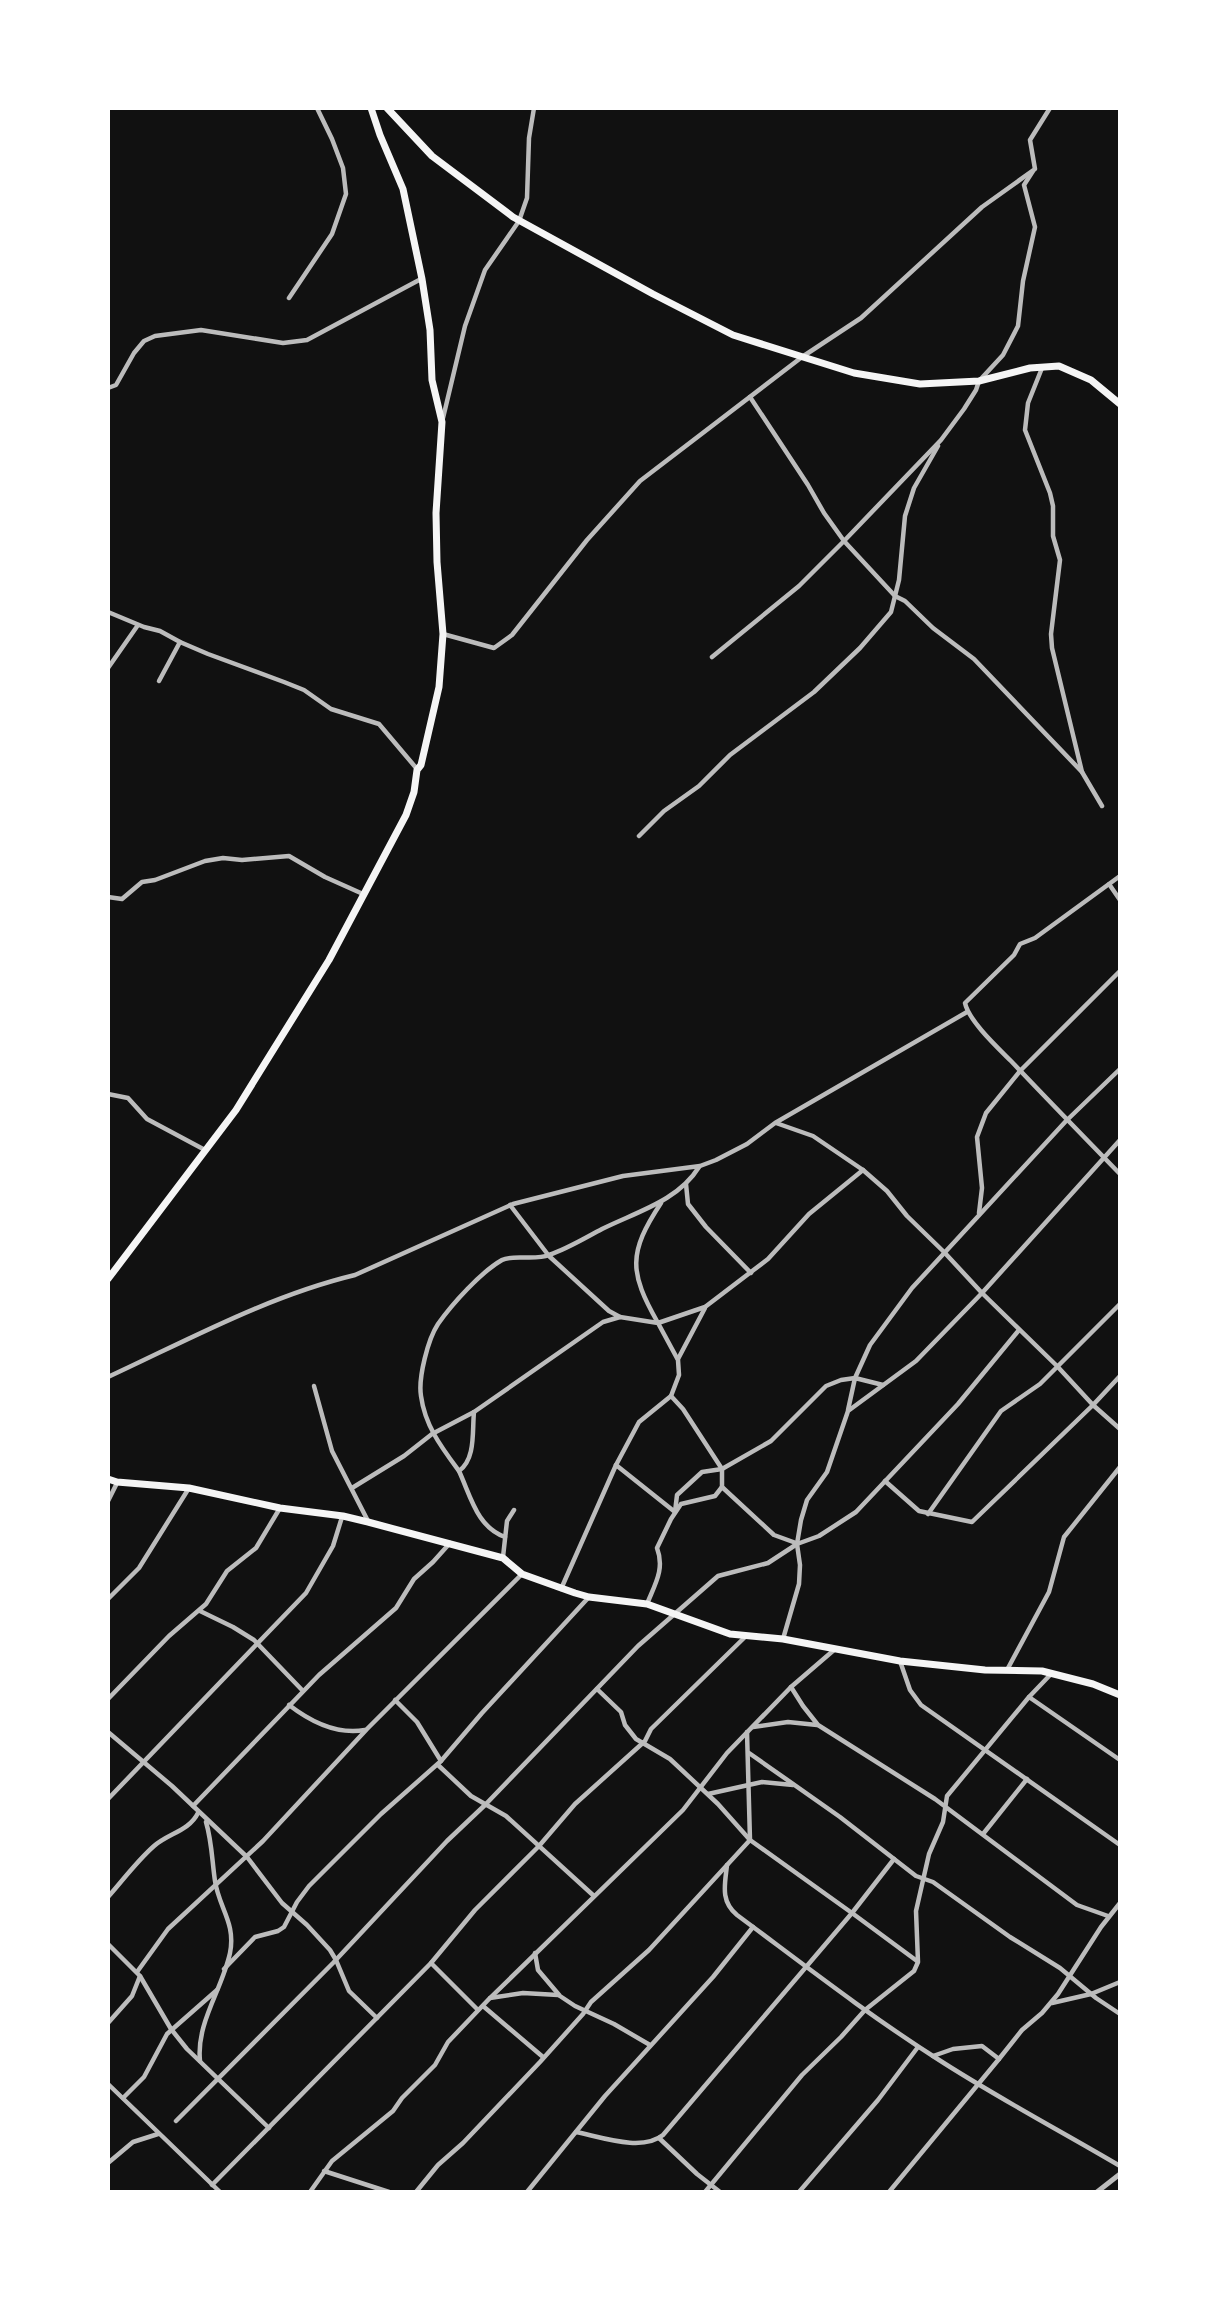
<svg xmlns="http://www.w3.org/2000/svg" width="1228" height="2300" font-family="'Noto Serif',serif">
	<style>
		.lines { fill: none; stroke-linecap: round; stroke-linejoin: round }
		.minor { stroke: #bcbcbc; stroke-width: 4.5 }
		.tertiary { stroke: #bcbcbc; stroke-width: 5 }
		.primary { stroke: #f5f5f5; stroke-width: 7 }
	</style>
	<rect width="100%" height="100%" fill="#111"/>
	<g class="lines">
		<!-- minor -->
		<g class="minor">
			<polyline points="289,298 332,234 346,194 343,168 332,139 317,108"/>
			<polyline points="1042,368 1028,403 1025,430 1050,493 1053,506 1053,536 1060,560 1051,634 1052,648 1082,772 1102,806"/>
			<polyline points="108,388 116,385 134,353 144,341 155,336 201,330 283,343 307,340 421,279"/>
			<polyline points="750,397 808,485 824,513 844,541 895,596 905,601 933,628 974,659 1082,772"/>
			<polyline points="443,418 465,326 485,270 519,221 527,198 529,138 534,108"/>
			<polyline points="108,612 144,627 160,631 180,642 208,654 284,682 304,690 331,709 379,724 417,769"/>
			<polyline points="443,634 494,648 512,635 587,540 640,481 802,357 861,318 982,207 1035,169 1030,140 1050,108"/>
			<polyline points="712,657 799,586 844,541 941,440 964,409 976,390 979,381 1003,355 1018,326 1023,281 1035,227 1024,185 1033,171"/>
			<polyline points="108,668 138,625"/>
			<polyline points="159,681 180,642"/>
			<polyline points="639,836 664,811 699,786 730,755 814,692 860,648 891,612 899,580 905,516 914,488 938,446"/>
			<path d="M1120,876L1035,938L1020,944L1014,955L965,1003C969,1021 997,1047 1011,1061C1047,1099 1083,1136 1120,1174"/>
			<polyline points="1109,884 1120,900"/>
			<polyline points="108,897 122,899 142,882 155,880 205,861 223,858 242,860 289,856 325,877 363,894"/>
			<polyline points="108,1094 128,1098 147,1119 205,1150"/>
			<polyline points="776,1123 813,1136 863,1170 887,1191 907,1216 944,1252 982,1293 1057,1366 1093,1405 1120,1429"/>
			<polyline points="686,1184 688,1204 706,1227 751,1273"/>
			<path d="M661,1203C628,1253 629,1272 658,1323L705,1307L768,1259L809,1214L863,1170"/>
			<polyline points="979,1213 982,1188 977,1137 986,1113 1020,1071 1120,971"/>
			<polyline points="620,1317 658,1323 678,1360 679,1375 671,1396 683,1409 722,1469 722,1487 774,1535 796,1543"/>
			<polyline points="678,1359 705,1308"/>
			<path d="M108,1377C188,1340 268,1296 355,1275L513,1204L623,1176L700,1166L716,1160L747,1144L775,1123L967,1012"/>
			<polyline points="314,1386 332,1451 368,1521"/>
			<polyline points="848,1410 855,1378 883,1385"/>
			<path d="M474,1412C472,1431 476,1459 459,1471C471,1497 477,1527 505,1537"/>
			<polyline points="616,1465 675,1512 677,1495 702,1472 722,1469 771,1441 826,1386 841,1380 855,1378 870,1345 912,1288 1066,1121 1120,1069"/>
			<path d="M459,1471C442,1448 425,1426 421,1396C418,1378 428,1339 438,1324C452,1304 481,1272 502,1260C513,1254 535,1261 549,1255C567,1249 585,1238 602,1229C636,1212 678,1201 699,1167"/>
			<polyline points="885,1481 919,1511 972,1522 1093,1405 1120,1376"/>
			<polyline points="352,1488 404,1456 432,1434 474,1412 603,1322 620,1317 609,1311 549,1256 510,1205"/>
			<polyline points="108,1501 117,1483"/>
			<polyline points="928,1514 1001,1411 1040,1384 1120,1304"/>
			<polyline points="503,1557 507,1521 514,1510"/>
			<polyline points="561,1589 616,1465 639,1422 671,1396"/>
			<polyline points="108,1599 139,1568 189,1488"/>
			<path d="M647,1604C655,1584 665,1569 657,1548L671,1519L681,1504L715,1496L722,1487"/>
			<polyline points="200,1611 233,1627 254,1640 303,1691"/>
			<polyline points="783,1639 799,1584 800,1565 797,1544 801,1520 807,1500 827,1472 848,1411 916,1361 982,1293 1120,1140"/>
			<polyline points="900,1661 910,1690 921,1705 1120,1845"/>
			<polyline points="1007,1670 1049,1592 1064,1537 1120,1467"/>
			<polyline points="791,1687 803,1706 818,1725 935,1799 1077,1905 1108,1916"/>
			<polyline points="597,1689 621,1712 625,1725 636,1739 670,1759 718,1804 750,1840 852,1913 917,1961"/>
			<polyline points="1029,1697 1120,1760"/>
			<polyline points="108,1699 169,1636 206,1604 227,1571 256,1548 280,1508"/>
			<polyline points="395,1700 417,1722 441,1761"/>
			<path d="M289,1705C311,1722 337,1735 365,1730"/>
			<polyline points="753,1727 788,1722 817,1725"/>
			<polyline points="108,1732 172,1786 247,1857 282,1903 307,1925 330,1950 336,1960 349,1991 377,2018"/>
			<polyline points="749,1753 840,1817 916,1876 933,1882 1010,1937 1060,1968 1096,1998 1120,2014"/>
			<polyline points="438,1765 471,1796 506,1816 594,1896"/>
			<polyline points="708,1794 762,1782 793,1785"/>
			<polyline points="108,1799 306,1593 333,1546 342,1517"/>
			<polyline points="193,1806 319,1675 396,1608 414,1579 433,1562 450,1543"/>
			<polyline points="983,1834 1027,1779"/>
			<path d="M727,1865C725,1884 720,1901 737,1915C803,1964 867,2014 936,2058C996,2097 1059,2130 1120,2166"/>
			<path d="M108,1897C123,1880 137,1861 154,1846C169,1833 189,1831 198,1813"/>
			<polyline points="108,1944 140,1976 171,2029 187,2049 269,2128"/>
			<polyline points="535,1953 538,1970 560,1996 575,2006 614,2024 650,2045"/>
			<polyline points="431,1963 478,2010"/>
			<polyline points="224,1969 255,1937 278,1931 284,1927 297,1902 309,1886 381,1814 441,1761 482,1713 589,1597"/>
			<polyline points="137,1972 168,1929 263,1841 367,1729 522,1574"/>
			<polyline points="490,1998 523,1993 558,1995"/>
			<polyline points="1052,2003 1091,1994 1120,1982"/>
			<polyline points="483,2006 543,2057"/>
			<polyline points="108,2023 132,1996 140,1976"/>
			<polyline points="933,2056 953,2049 982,2046 999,2059 1022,2030 1042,2013 1058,1994 1101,1927 1120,1903"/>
			<path d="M200,2061C196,2023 222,1990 230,1953C236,1923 219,1908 215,1881C212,1861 212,1842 206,1822"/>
			<polyline points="108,2084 220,2192"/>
			<polyline points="123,2098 144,2077 167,2034 217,1990"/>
			<polyline points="176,2121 333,1963 447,1841 485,1805 638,1646 718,1576 768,1563 797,1544 819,1536 856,1512 958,1404 1019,1330"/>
			<path d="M576,2132C601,2137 642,2152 663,2135L852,1913L894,1859"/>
			<polyline points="659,2138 697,2174 720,2192"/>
			<polyline points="108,2163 133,2142 158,2134"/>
			<polyline points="324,2171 389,2192"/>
			<polyline points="212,2185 431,1963 475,1910 539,1846 575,1804 645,1741 651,1729 745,1637"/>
			<polyline points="310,2192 332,2161 393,2111 402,2098 435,2065 448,2042 489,1999 683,1810 727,1753 791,1687 834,1650"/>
			<polyline points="416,2192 438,2165 463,2143 540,2062 583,2014 591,2002 649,1950 750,1840 747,1732"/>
			<polyline points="527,2192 605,2096 713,1977 753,1927"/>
			<polyline points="705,2192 802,2075 841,2037 865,2010 914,1971 918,1962 916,1911 929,1854 943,1822 947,1796 1029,1697 1051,1674"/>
			<polyline points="799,2192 878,2100 918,2047"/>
			<polyline points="889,2192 999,2059"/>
		</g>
		<!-- tertiary -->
		<polyline class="tertiary" points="1097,2192 1120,2174"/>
		<!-- primary -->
		<g class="primary">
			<polyline points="387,108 432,156 513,217 653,294 733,335 854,373 920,384 979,381 1030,368 1059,366 1091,380 1120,404"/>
			<polyline points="108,1279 236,1110 329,960 406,815 414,792 417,770 421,765 439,687 443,634 437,562 436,513 442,422 432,380 430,330 422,279 403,189 380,135 371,108"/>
			<polyline points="108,1479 117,1482 189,1488 280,1508 343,1516 368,1522 503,1558 522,1574 575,1593 589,1597 647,1604 730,1634 783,1639 900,1661 985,1670 1042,1671 1093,1684 1120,1695"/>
		</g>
	</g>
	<!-- border -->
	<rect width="1228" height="2300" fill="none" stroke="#ffffff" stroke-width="220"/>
</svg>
